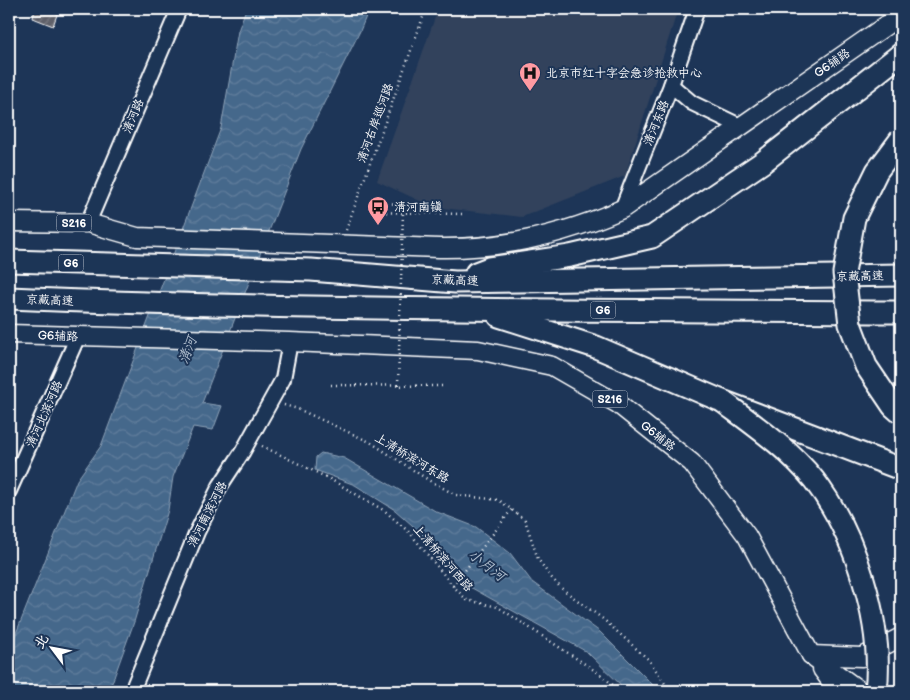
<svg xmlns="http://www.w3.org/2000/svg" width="910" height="700" font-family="'Balsamiq Sans','LXGW WenKai TC',sans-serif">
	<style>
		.built { fill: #31425c }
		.water { fill: url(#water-waves); stroke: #8fa4b9 }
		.building { fill: url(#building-hatch); stroke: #fff }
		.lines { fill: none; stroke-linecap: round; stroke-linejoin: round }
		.minor-casing { stroke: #fff; stroke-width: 18 }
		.major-casing { stroke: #fff; stroke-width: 21 }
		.highway-casing { stroke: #fff; stroke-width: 25 }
		.path { stroke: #fff; stroke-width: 2.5; stroke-dasharray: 1 4; stroke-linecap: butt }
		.minor { stroke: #1d3557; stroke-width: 14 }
		.major { stroke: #1d3557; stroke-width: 18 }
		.highway { stroke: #1d3557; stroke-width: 21 }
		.highway-bridge-casing { stroke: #fff; stroke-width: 25; stroke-linecap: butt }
		.path-bridge { stroke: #fff; stroke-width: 2.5; stroke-dasharray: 1 4; stroke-linecap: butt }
		.highway-bridge { stroke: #1d3557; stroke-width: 21 }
		.labels { text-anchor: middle; stroke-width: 4; stroke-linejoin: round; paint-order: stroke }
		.shield { fill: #1d3557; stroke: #bbc2cd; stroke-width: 1 }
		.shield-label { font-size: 11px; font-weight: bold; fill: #fff }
		.street-label { font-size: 12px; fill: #fff; stroke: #1d3557 }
		.poi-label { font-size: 12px; fill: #fff; stroke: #1d3557; text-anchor: start }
		.water-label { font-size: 14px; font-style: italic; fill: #b5c2d1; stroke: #1d3557 }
	</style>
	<defs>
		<pattern id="water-waves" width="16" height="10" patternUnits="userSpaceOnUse" patternTransform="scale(1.25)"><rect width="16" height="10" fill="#45678b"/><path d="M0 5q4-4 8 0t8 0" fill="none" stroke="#617e9c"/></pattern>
		<pattern id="building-hatch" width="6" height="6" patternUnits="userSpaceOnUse" patternTransform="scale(1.25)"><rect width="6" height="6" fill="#5f6069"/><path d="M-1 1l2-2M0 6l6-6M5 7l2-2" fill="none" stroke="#777880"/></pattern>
	</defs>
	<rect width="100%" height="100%" fill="#1d3557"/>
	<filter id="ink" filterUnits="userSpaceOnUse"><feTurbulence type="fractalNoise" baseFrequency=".02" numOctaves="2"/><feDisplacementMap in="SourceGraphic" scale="10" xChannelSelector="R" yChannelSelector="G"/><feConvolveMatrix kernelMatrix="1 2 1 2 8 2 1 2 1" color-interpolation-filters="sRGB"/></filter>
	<g filter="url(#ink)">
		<!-- built -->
		<polygon class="built" points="438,9 678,9 625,176 522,217 433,207 377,181"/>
		<!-- water -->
		<g class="water">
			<polygon points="246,9 369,9 360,31 301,149 202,403 222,406 213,430 193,427 173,477 168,510 134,622 109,691 9,691 9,651 77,480 101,446 221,128 238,31"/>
			<polygon points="321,453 344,458 437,512 476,527 510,553 532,582 600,632 659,691 627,691 587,652 470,587 450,572 421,533 395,510 355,485 315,470 316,457"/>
		</g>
		<!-- building -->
		<polygon class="building" points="35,9 59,9 53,26 33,18"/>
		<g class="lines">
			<!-- minor casing -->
			<g class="minor-casing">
				<g id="minor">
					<polyline points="671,85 692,103 740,126"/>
					<polyline points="622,209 671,85 697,9"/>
					<polyline points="88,223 179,9"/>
					<polyline points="9,491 78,336"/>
					<polyline points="132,691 197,532 220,486 243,451 283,379 290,342"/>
				</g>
			</g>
			<!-- major casing -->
			<g class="major-casing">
				<g id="major">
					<path d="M9,222L88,223L137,237L439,248C504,249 563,235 622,209L901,15"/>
					<polyline points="9,334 290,342 478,350 552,366 618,404 692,463 747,536 811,655 860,691"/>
					<polyline points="811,655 862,657 901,637"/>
					<polyline points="822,669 838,691"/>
				</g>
			</g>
			<!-- highway casing -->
			<g class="highway-casing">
				<g id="highway">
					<polyline points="9,261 311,270 455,282 901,275"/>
					<polyline points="476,273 489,268 570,256 652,237 763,162 901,54"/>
					<path d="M9,298C306,311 604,310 901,312"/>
					<polyline points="499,316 596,347 722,401 901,469"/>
				</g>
			</g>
			<!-- path -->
			<g class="path">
				<polyline points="403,204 374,203 374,212 462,214"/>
				<polyline points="346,230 426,9"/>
				<polyline points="331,385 442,386"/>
				<polyline points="284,405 298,409 370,442 430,481 456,495 499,500 525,520 538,559 549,575 561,588 603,619 649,660 670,691"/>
				<polyline points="262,446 328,478 385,511 410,533 453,586 467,600 498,607 600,674 620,691"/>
				<polyline points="453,586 512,509"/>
			</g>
			<!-- minor -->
			<use href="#minor" class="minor"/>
			<!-- major -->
			<use href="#major" class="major"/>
			<!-- highway -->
			<use href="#highway" class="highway"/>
			<!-- highway-bridge casing -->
			<g class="highway-bridge-casing">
				<g id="highway-bridge">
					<polyline points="901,139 877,171 854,218 844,273 850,324 866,366 893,406 901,413"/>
					<path d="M722,401C754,425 789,449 814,480C855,533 884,624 876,691"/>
				</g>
			</g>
			<!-- path-bridge -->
			<polyline class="path-bridge" points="398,385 403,212"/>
			<!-- highway-bridge -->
			<use href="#highway-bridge" class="highway-bridge"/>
		</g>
	</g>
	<!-- icons -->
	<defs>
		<g id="hospital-pin" transform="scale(1.125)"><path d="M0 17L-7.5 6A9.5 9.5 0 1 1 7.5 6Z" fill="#ff9aa2" stroke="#1d3557"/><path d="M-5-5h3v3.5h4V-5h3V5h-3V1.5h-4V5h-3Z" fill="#111"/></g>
		<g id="bus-pin" transform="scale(1.125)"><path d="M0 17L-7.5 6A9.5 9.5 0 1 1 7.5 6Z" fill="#ff9aa2" stroke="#1d3557"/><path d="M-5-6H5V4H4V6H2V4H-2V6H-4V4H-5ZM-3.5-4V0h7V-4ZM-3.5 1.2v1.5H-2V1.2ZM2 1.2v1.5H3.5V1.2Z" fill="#111"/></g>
	</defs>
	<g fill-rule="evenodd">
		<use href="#hospital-pin" x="530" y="73"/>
		<use href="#bus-pin" x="378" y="207"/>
	</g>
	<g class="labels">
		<!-- shield labels -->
		<g class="shield">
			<rect x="56.5" y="214.5" width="35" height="17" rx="4"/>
			<rect x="58.5" y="254.5" width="25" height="17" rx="4"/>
			<rect x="590.5" y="301.5" width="25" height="17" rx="4"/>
			<rect x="592.5" y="390.5" width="35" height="17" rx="4"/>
		</g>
		<g class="shield-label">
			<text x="74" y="227">S216</text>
			<text x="71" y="267">G6</text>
			<text x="603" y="314">G6</text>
			<text x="610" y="403">S216</text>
		</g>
		<!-- street labels -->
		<g class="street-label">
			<text transform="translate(832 63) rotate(-35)" y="4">G6辅路</text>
			<text transform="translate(133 116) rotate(-67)" y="4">清河路</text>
			<text transform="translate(375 123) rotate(-70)" y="4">清河右岸巡河路</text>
			<text transform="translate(656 123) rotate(-68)" y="4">清河东路</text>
			<text transform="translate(860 276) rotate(-1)" y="4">京藏高速</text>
			<text transform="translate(455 280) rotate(2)" y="4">京藏高速</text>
			<text transform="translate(50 300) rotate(2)" y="4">京藏高速</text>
			<text transform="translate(58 336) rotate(2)" y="4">G6辅路</text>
			<text transform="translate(44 414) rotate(-66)" y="4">清河北滨河路</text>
			<text transform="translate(658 436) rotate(38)" y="4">G6辅路</text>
			<text transform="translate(412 458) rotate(31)" y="4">上清桥滨河东路</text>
			<text transform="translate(207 514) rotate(-63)" y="4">清河南滨河路</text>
			<text transform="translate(443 558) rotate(49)" y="4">上清桥滨河西路</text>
		</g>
		<!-- poi labels -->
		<g class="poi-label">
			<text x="546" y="77">北京市红十字会急诊抢救中心</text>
			<text x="394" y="211">清河南镇</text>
		</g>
		<!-- water labels -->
		<g class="water-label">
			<text transform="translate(187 350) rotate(-69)" y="5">清河</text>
			<text transform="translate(487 565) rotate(37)" y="5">小月河</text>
		</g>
	</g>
	<!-- margin -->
	<rect width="910" height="700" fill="none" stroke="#1d3557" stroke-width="30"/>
	<rect x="15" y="15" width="880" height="670" fill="none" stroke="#fff" stroke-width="2" filter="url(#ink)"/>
	<!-- north arrow -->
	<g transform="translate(52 648) rotate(302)" stroke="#1d3557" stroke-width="4" paint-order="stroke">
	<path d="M0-4L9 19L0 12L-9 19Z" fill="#ffffff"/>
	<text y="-8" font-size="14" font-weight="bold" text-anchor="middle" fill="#ffffff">北</text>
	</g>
</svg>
